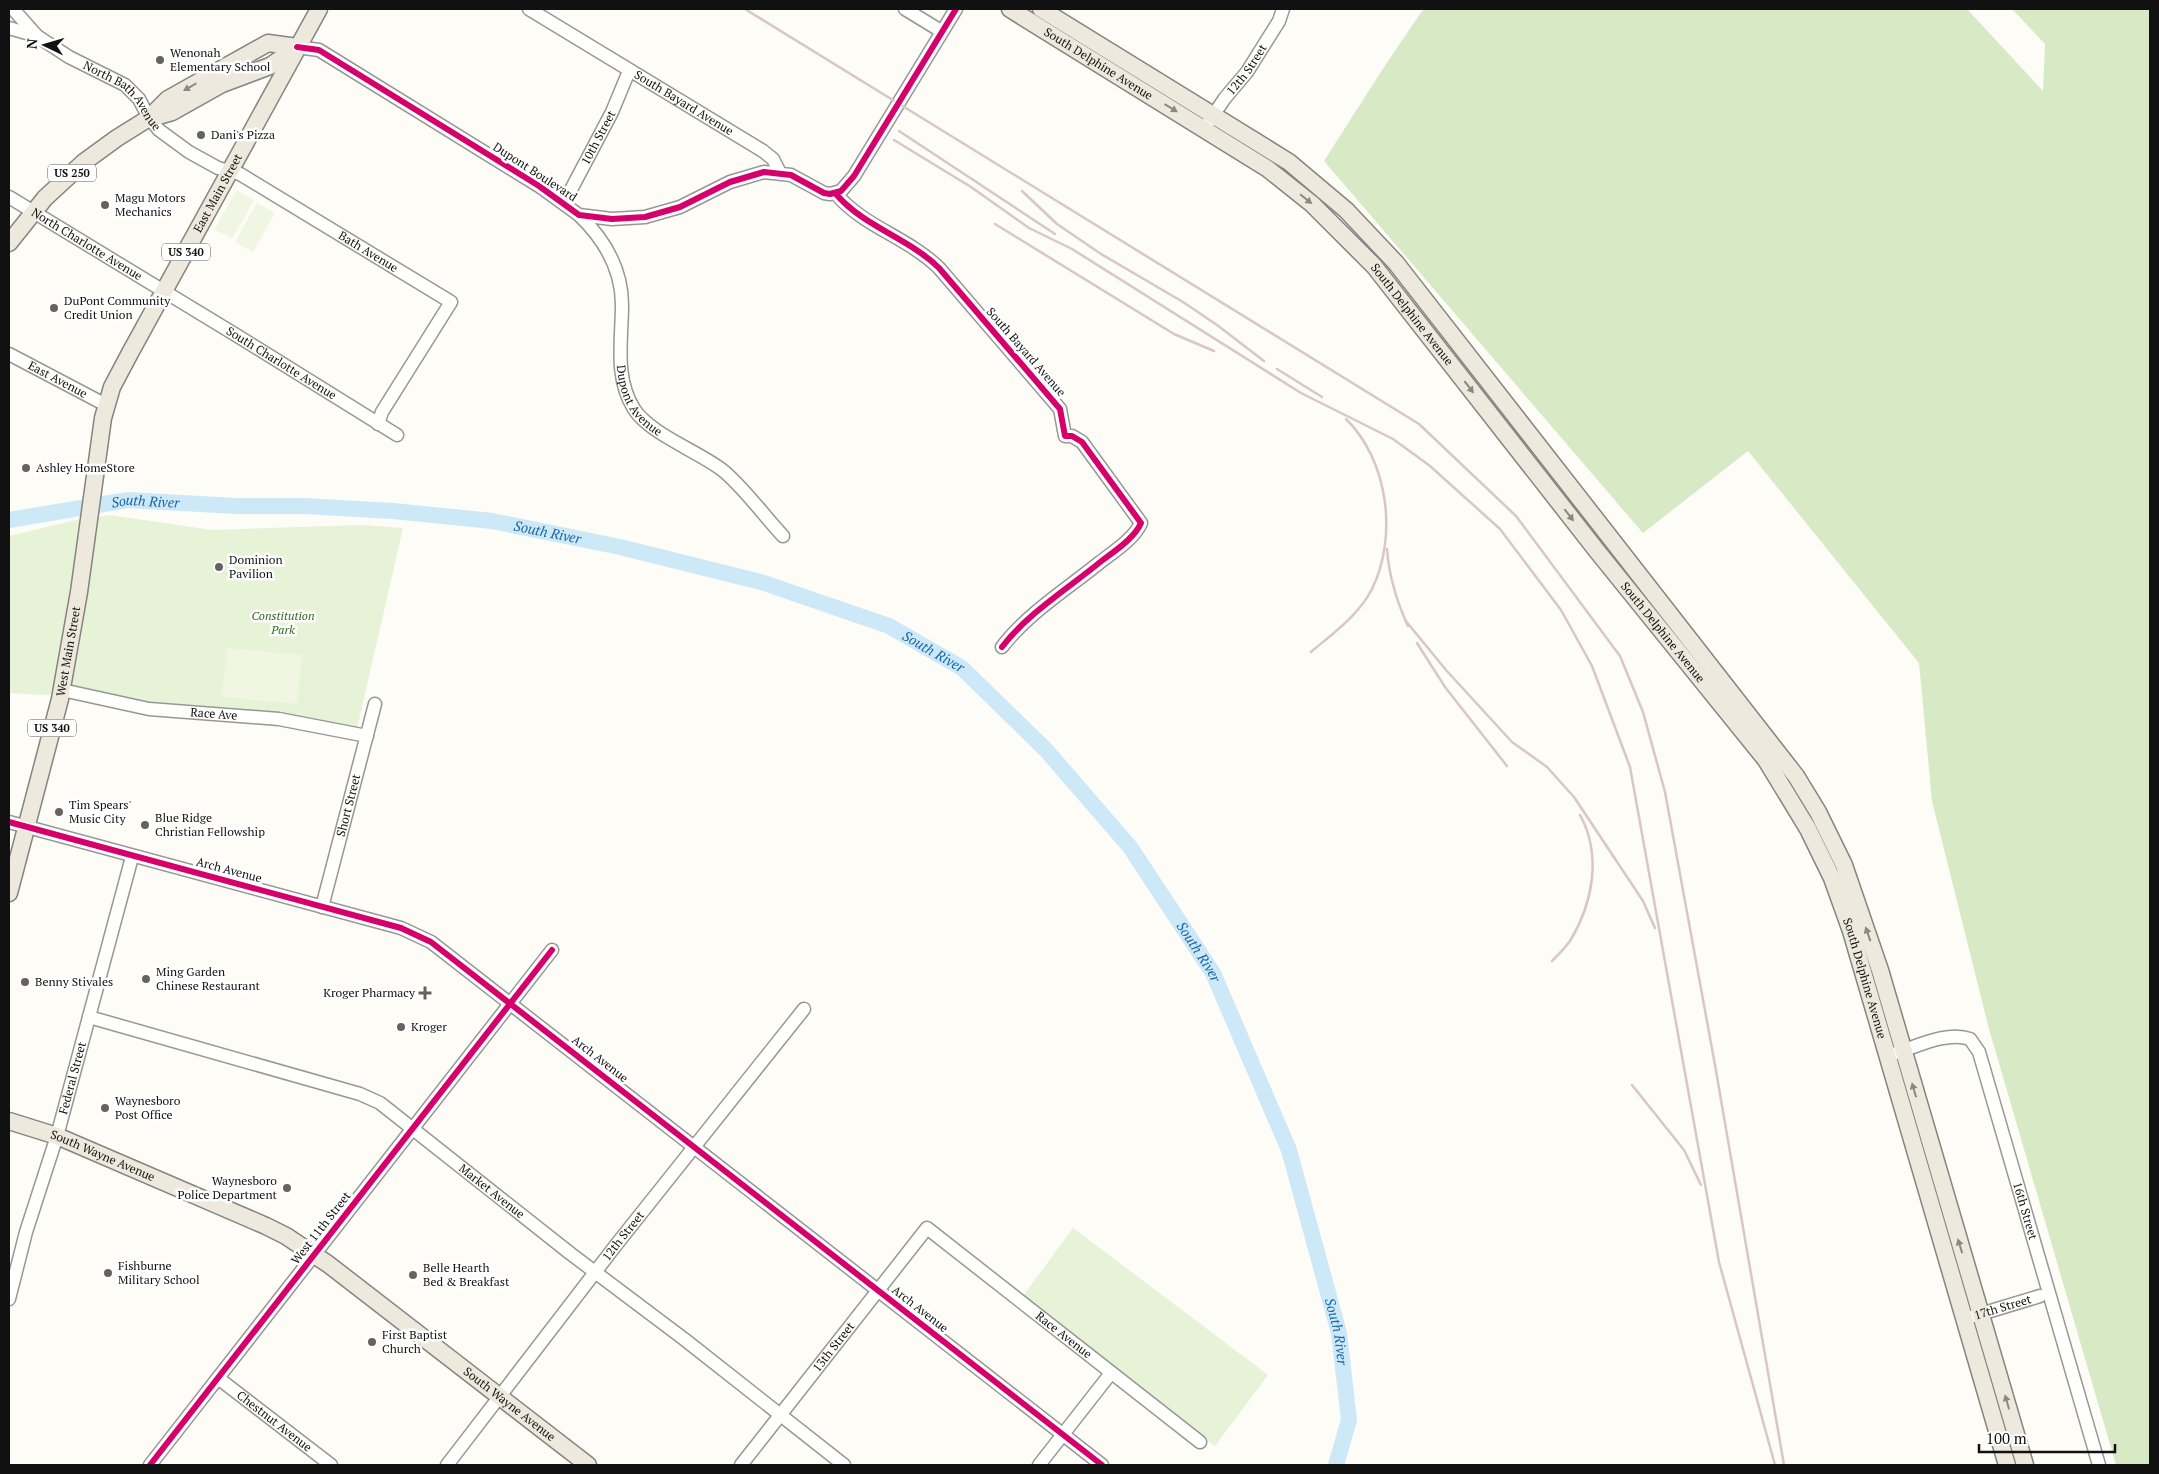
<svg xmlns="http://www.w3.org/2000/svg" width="2159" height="1474" font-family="'PT Serif',serif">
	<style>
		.green { fill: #e7f3d7 }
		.forest { fill: #d8eac5 }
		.pitch { fill: #f0f6e1 }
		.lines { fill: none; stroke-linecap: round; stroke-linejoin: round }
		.river { stroke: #cde8f7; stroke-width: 16 }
		.minor-casing { stroke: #979795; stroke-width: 15 }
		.major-casing { stroke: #858482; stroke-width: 19 }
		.minor { stroke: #fffffe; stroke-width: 12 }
		.major { stroke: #ede9dc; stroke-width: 16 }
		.rail { stroke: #d9c6c7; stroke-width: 2.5 }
		.cycleway-casing { stroke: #fff; stroke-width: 9 }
		.cycleway { stroke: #d6006c; stroke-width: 6 }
		.oneway { fill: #8a8881 }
		.poi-dot { fill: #646362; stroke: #fff; stroke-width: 2 }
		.labels { text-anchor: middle; stroke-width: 5; stroke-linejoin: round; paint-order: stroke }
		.shield { fill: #fff; stroke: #585858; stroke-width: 1 }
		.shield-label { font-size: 11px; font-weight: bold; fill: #111 }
		.poi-label { font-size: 12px; fill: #111; stroke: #fff; text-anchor: start }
		.street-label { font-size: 12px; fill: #111; stroke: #fff }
		.park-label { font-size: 12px; font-style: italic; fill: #2f6b1f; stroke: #fff }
		.water-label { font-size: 14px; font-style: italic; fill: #1768a6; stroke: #fff }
	</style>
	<rect width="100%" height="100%" fill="#fdfcf7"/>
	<!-- green -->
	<g class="green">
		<polygon points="110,515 212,530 361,525 403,528 357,729 72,693 45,695 9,693 9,536 76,520"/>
		<polygon points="1073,1228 1268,1375 1215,1446 1020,1300"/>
	</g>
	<!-- forest -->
	<polygon class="forest" points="1428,9 1967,9 2043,91 2045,44 2012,9 2150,9 2150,1465 2116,1465 1989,1029 1932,801 1919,663 1748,451 1643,533 1324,161 1384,67 1422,11"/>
	<!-- pitch -->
	<g class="pitch">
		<polygon points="237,190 254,200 232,239 214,229"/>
		<polygon points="257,203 275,213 253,252 235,242"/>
		<polygon points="227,648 302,655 297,704 222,697"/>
	</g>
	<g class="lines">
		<!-- river -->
		<path class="river" id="s1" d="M9,520L128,500L236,506H304L393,511L492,521L620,547L761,582L889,626L962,668L1046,750L1130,847L1213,973L1289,1150L1339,1333L1349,1420L1336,1465"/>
		<!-- minor casing -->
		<g class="minor-casing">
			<g id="minor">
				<polyline points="13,9 37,36"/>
				<path id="s2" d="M529,9L763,151L773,159L780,173"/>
				<polyline points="905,9 941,31"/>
				<path id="s3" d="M9,28L37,36L69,57L125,85L139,99L149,118L159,130L189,152L218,168L240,174L451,302L382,412L378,424"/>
				<polyline points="297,47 319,50 539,186 579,215 612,219 645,217 680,207 730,182 764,172 791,175 824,193 830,194 841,191 854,176 956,9"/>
				<path id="s4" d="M1208,123L1225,98L1247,72L1279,21L1283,9"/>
				<path d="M836,194C864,227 909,238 939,268L1060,409L1065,436H1072L1082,442L1141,523C1134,539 1113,552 1099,563C1067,589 1027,614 1002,647"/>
				<path id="s5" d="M9,197L236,335L397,435"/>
				<path id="s6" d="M564,203L612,112L629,71"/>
				<path id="s7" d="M579,215C604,239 622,269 622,305C622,340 614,377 634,409C649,433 697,451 721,469C741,484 765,517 783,536"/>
				<path id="s8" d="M9,354L106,405"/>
				<path id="s9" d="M62,690L149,709L279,719L367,736"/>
				<polyline points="9,822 401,928 431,942 1102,1465"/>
				<path id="s10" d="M322,907L375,704"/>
				<path id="s11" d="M89,1017L360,1094L380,1103L571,1254L684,1339L844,1465"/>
				<path id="s12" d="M1896,1053C1918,1046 1947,1031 1970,1039L1979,1052L2099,1465"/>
				<path id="s13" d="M9,1299L26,1232L57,1136L132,857"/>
				<path id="s14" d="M1974,1316L2040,1296"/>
				<path id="s15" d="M218,1378L331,1465"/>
				<polyline points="150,1465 552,950"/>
				<path id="s16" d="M447,1465L616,1245L804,1009"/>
				<path id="s17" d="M741,1465L927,1228L1200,1442"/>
				<polyline points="1039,1465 1111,1373"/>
			</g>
		</g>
		<!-- major casing -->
		<g class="major-casing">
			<g id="major">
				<path id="s18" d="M1010,9L1268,169L1312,204L1374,266L1597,551L1766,760L1808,829L1832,878L1851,931L2007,1465"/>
				<polyline points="1041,9 1289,162 1346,210 1396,263 1796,776 1818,812 1844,865 1880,970 2025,1465"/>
				<polyline points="151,118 172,112 222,84 270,66 293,50"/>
				<polyline points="9,243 45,198 84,162 117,138 149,118 168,99 268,43 297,47"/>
				<path id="s19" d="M9,893L60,699L79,592L103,418L112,387L130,353L319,9"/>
				<path id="s20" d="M9,1121L57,1136L266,1226L286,1236L328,1264L588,1465"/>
			</g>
		</g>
		<!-- minor -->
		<use href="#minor" class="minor"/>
		<!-- major -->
		<use href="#major" class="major"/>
		<!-- rail -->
		<g class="rail">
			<polyline points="745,9 1419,424 1516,516 1620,656 1643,712 1665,792 1715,1065 1784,1465"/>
			<polyline points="899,131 1055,234"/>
			<polyline points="894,140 971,187 1029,228 1072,249 1301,393 1393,439 1430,466 1500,529 1561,610 1592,666 1630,767 1719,1262 1775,1465"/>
			<polyline points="1022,191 1057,224 1101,254 1183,302 1217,325 1264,361"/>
			<polyline points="995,224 1174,334 1214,351"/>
			<polyline points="1277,369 1322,397"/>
			<path d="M1387,549C1389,577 1396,600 1408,626"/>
			<polyline points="1405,620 1446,670 1512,742 1547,767 1574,797 1643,901 1655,928"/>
			<polyline points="1417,643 1445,687 1507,766"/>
			<path d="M1311,652C1332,634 1359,615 1372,589C1398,536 1388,460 1346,419"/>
			<path d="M1552,961C1558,955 1565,948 1570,941C1593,903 1602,855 1580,815"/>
			<polyline points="1632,1085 1684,1150 1701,1185"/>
		</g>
		<!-- cycleway casing -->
		<g class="cycleway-casing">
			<g id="cycleway">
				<polyline points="297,47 319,50 539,186 579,215 612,219 645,217 680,207 730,182 764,172 791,175 824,193 830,194 841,191 854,176 956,9"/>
				<path d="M836,194C864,227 909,238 939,268L1060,409L1065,436H1072L1082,442L1141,523C1134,539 1113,552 1099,563C1067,589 1027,614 1002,647"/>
				<polyline points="9,822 401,928 431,942 1102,1465"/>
				<polyline points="150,1465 552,950"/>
			</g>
		</g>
		<!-- cycleway -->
		<use href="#cycleway" class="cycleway"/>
	</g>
	<!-- one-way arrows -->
	<defs><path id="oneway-solid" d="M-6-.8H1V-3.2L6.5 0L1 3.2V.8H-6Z" transform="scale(1.25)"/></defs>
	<g class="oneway">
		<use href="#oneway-solid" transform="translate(190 87) rotate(150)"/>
		<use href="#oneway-solid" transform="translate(1171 108) rotate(31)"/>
		<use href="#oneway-solid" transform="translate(1306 199) rotate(39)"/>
		<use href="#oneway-solid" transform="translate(1469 387) rotate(52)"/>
		<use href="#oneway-solid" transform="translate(1569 515) rotate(52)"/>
		<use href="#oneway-solid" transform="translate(1868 934) rotate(-109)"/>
		<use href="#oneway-solid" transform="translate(1914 1090) rotate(-106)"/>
		<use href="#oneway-solid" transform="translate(1960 1246) rotate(-107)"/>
		<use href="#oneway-solid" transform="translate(2007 1402) rotate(-106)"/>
	</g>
	<!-- markers -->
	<g class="poi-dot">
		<circle cx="160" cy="60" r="5"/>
		<circle cx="201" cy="135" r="5"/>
		<circle cx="105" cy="205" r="5"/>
		<circle cx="54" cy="308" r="5"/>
		<circle cx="26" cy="468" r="5"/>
		<circle cx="219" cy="567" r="5"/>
		<circle cx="59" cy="812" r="5"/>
		<circle cx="145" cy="825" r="5"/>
		<circle cx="146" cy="979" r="5"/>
		<circle cx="25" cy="982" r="5"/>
		<path d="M422.5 985.5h5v5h5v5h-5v5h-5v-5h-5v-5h5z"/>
		<circle cx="401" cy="1027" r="5"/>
		<circle cx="105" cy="1108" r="5"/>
		<circle cx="287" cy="1188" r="5"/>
		<circle cx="108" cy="1273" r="5"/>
		<circle cx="413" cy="1275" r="5"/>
		<circle cx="372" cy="1342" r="5"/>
	</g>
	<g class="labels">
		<!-- shield labels -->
		<g class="shield">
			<rect x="48" y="164.5" width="48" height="17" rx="4"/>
			<rect x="162" y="243.5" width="48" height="17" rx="4"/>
			<rect x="28" y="719.5" width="48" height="17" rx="4"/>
		</g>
		<g class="shield-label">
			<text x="72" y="177">US 250</text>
			<text x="186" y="256">US 340</text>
			<text x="52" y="732">US 340</text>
		</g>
		<!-- poi labels -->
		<g class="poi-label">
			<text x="170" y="57">Wenonah<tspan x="170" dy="14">Elementary School</tspan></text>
			<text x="211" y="139">Dani's Pizza</text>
			<text x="115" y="202">Magu Motors<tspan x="115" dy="14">Mechanics</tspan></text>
			<text x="64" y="305">DuPont Community<tspan x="64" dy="14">Credit Union</tspan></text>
			<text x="36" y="472">Ashley HomeStore</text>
			<text x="229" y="564">Dominion<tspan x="229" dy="14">Pavilion</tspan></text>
			<text x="69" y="809">Tim Spears'<tspan x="69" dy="14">Music City</tspan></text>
			<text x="155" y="822">Blue Ridge<tspan x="155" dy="14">Christian Fellowship</tspan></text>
			<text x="156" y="976">Ming Garden<tspan x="156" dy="14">Chinese Restaurant</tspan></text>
			<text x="35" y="986">Benny Stivales</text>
			<text x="415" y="997" text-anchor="end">Kroger Pharmacy</text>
			<text x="411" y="1031">Kroger</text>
			<text x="115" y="1105">Waynesboro<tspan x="115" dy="14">Post Office</tspan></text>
			<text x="277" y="1185" text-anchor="end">Waynesboro<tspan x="277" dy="14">Police Department</tspan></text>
			<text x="118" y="1270">Fishburne<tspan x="118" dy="14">Military School</tspan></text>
			<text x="423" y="1272">Belle Hearth<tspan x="423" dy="14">Bed &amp; Breakfast</tspan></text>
			<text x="382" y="1339">First Baptist<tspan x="382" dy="14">Church</tspan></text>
		</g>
		<!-- street labels -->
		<g class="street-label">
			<text dy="4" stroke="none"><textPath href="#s18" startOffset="104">South Delphine Avenue</textPath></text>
			<text dy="4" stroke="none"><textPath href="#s4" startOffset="66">12th Street</textPath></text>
			<text dy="4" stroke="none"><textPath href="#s3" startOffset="135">North Bath Avenue</textPath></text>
			<text dy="4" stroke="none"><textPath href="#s2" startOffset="181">South Bayard Avenue</textPath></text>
			<text dy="4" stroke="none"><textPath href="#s6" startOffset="74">10th Street</textPath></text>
			<text transform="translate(535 172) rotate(33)" y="4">Dupont Boulevard</text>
			<text dy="4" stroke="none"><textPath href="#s19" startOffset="738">East Main Street</textPath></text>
			<text dy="4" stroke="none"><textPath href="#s5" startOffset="91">North Charlotte Avenue</textPath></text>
			<text dy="4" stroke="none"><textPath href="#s3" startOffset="430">Bath Avenue</textPath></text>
			<text dy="4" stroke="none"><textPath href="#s18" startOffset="509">South Delphine Avenue</textPath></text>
			<text transform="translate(1026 352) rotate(49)" y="4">South Bayard Avenue</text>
			<text dy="4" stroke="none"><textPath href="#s5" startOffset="319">South Charlotte Avenue</textPath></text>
			<text dy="4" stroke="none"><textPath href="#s8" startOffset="55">East Avenue</textPath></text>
			<text dy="4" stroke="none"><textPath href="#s7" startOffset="204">Dupont Avenue</textPath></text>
			<text dy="4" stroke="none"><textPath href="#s18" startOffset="914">South Delphine Avenue</textPath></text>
			<text dy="4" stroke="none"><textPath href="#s19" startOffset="249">West Main Street</textPath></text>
			<text dy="4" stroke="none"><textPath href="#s9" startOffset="154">Race Ave</textPath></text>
			<text dy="4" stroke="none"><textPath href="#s10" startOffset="105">Short Street</textPath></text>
			<text transform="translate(229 870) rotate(15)" y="4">Arch Avenue</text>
			<text dy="4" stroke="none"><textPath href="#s18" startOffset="1319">South Delphine Avenue</textPath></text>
			<text transform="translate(600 1059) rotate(38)" y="4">Arch Avenue</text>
			<text dy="4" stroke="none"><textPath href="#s13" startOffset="230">Federal Street</textPath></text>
			<text dy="4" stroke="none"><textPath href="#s20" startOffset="100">South Wayne Avenue</textPath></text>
			<text dy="4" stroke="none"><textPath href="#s11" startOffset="446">Market Avenue</textPath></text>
			<text dy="4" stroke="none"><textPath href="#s12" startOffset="258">16th Street</textPath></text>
			<text transform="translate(321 1228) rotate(-52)" y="4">West 11th Street</text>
			<text dy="4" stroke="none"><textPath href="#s16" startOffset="289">12th Street</textPath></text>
			<text dy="4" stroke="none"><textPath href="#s14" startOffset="30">17th Street</textPath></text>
			<text transform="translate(920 1309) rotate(38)" y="4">Arch Avenue</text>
			<text dy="4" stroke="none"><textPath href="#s17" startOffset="475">Race Avenue</textPath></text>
			<text dy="4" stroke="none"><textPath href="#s17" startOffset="150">13th Street</textPath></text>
			<text dy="4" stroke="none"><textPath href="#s20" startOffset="580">South Wayne Avenue</textPath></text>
			<text dy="4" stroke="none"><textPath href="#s15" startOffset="71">Chestnut Avenue</textPath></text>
		</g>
		<!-- park labels -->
		<g class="park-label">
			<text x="283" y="620">Constitution<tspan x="283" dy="14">Park</tspan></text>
		</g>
		<!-- water labels -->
		<g class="water-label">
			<text dy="5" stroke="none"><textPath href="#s1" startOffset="138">South River</textPath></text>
			<text dy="5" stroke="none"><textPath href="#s1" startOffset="542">South River</textPath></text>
			<text dy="5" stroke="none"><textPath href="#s1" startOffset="948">South River</textPath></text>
			<text dy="5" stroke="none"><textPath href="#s1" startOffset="1352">South River</textPath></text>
			<text dy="5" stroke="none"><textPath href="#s1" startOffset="1758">South River</textPath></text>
		</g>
	</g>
	<!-- border -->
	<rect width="2159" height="1474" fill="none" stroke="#111111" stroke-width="20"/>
	<!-- north arrow -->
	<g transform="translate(45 45) rotate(275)" stroke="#ffffff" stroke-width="4" paint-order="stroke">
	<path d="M0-4L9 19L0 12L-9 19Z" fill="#111111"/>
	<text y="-8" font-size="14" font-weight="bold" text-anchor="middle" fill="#111111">N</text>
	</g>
	<!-- scale -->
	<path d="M1979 1444v8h136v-8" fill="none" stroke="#111111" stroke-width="2.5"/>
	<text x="1986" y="1444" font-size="15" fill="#111111" stroke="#ffffff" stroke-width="4" paint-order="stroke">100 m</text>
</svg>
